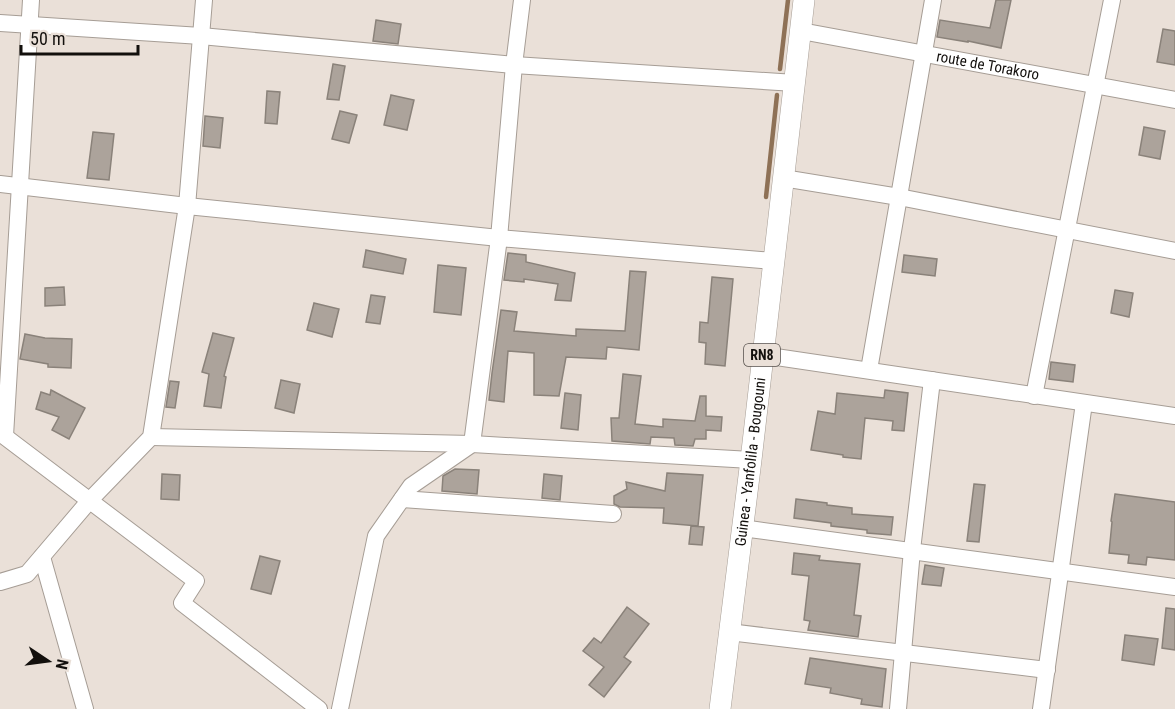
<svg xmlns="http://www.w3.org/2000/svg" width="1175" height="709" font-family="'Roboto Condensed',sans-serif">
	<style>
		.lines { fill: none; stroke-linecap: round; stroke-linejoin: round }
		.stream { stroke: #8e7156; stroke-width: 4.5 }
		.building { fill: #aca39b; stroke: #8a827a; stroke-width: 1.5 }
		.minor-casing { stroke: #a69d95; stroke-width: 18 }
		.major-casing { stroke: #a69d95; stroke-width: 22 }
		.minor { stroke: #fff; stroke-width: 16 }
		.major { stroke: #fff; stroke-width: 21 }
		.labels { text-anchor: middle; stroke-width: 4.5; stroke-linejoin: round; paint-order: stroke }
		.shield { fill: #eae0d8; stroke: #544e4a; stroke-width: 1.5 }
		.shield-label { font-size: 14px; font-weight: bold; fill: #13100d }
		.street-label { font-size: 15px; fill: #13100d; stroke: #eae0d8 }
	</style>
	<rect width="100%" height="100%" fill="#eae0d8"/>
	<g class="lines">
		<!-- stream -->
		<g class="stream">
			<polyline points="780,69 788,0"/>
			<polyline points="766,197 777,95"/>
		</g>
	</g>
	<!-- building -->
	<g class="building">
		<polygon points="996,0 1011,0 1001,48 968,41 968,42 937,37 940,20 990,28"/>
		<polygon points="376,20 401,24 398,44 373,41"/>
		<polygon points="1163,29 1175,31 1175,65 1157,62"/>
		<polygon points="333,64 345,66 339,100 327,99"/>
		<polygon points="267,91 280,92 277,124 265,123"/>
		<polygon points="391,95 414,100 407,130 384,125"/>
		<polygon points="340,111 357,115 349,143 332,139"/>
		<polygon points="205,116 223,118 220,148 203,146"/>
		<polygon points="1144,127 1165,131 1160,159 1139,155"/>
		<polygon points="93,132 114,134 109,180 87,178"/>
		<polygon points="366,250 406,259 403,274 363,267"/>
		<polygon points="508,253 526,255 526,262 575,273 571,301 555,300 558,284 524,279 524,282 504,280"/>
		<polygon points="904,255 937,259 935,276 902,272"/>
		<polygon points="438,265 466,268 461,315 434,312"/>
		<polygon points="630,271 646,272 639,350 607,347 606,359 566,357 559,396 534,395 534,353 508,351 504,402 489,400 492,373 501,310 517,312 514,331 576,336 576,329 625,331"/>
		<polygon points="712,277 733,279 725,366 705,364 706,343 699,342 700,322 708,323"/>
		<polygon points="64,287 65,305 45,306 45,288"/>
		<polygon points="1115,290 1133,293 1129,317 1111,313"/>
		<polygon points="371,295 385,297 380,324 366,322"/>
		<polygon points="314,303 339,309 332,337 307,330"/>
		<polygon points="213,333 234,338 224,376 226,377 221,408 204,406 209,374 202,372"/>
		<polygon points="25,334 45,338 72,339 71,368 48,367 48,364 20,359"/>
		<polygon points="1051,362 1075,365 1073,382 1049,379"/>
		<polygon points="623,374 641,376 635,424 663,427 663,419 695,421 700,396 706,396 706,416 722,417 721,431 706,430 706,439 695,439 693,446 675,445 674,438 651,437 650,444 612,441 611,418 619,418"/>
		<polygon points="281,380 300,384 294,413 275,408"/>
		<polygon points="170,381 179,382 175,408 166,407"/>
		<polygon points="51,390 85,408 69,439 52,430 59,417 36,409 41,392 50,395"/>
		<polygon points="885,390 908,393 904,431 892,430 893,421 865,418 861,459 843,457 843,455 811,450 818,411 835,414 837,393 884,398"/>
		<polygon points="565,393 581,395 578,430 561,428"/>
		<polygon points="455,469 479,470 477,494 442,491 443,476"/>
		<polygon points="667,473 703,475 698,526 663,523 664,508 620,507 614,504 614,496 627,489 626,482 665,491"/>
		<polygon points="162,474 180,475 179,500 161,499"/>
		<polygon points="544,474 562,476 560,500 542,498"/>
		<polygon points="974,484 985,485 979,542 967,541"/>
		<polygon points="1115,494 1175,502 1175,560 1147,557 1146,565 1128,563 1129,555 1109,553 1112,522 1111,521"/>
		<polygon points="796,499 827,503 827,505 852,508 852,514 893,517 891,535 867,533 867,530 831,526 831,523 794,518"/>
		<polygon points="691,526 704,527 702,545 689,544"/>
		<polygon points="794,553 820,556 819,560 860,564 854,615 861,616 858,637 808,630 810,621 804,620 809,576 792,574"/>
		<polygon points="260,556 280,561 271,594 251,589"/>
		<polygon points="925,565 944,568 941,586 922,584"/>
		<polygon points="627,607 649,624 624,657 631,662 604,697 589,685 604,667 583,651 594,638 601,643"/>
		<polygon points="1166,608 1175,609 1175,650 1162,648"/>
		<polygon points="1125,635 1158,639 1154,665 1122,660"/>
		<polygon points="810,658 886,669 882,707 861,704 862,699 830,693 831,688 805,684"/>
	</g>
	<g class="lines">
		<!-- minor casing -->
		<g class="minor-casing">
			<g id="minor">
				<polyline points="0,23 201,36 514,65 795,83"/>
				<path id="s1" d="M801,31L1175,100"/>
				<polyline points="783,178 899,197 1175,251"/>
				<polyline points="0,184 187,206 499,238 773,261"/>
				<polyline points="762,355 1175,416"/>
				<polyline points="869,370 933,0"/>
				<polyline points="1034,396 1112,0"/>
				<polyline points="0,433 196,581 182,603 319,709"/>
				<polyline points="5,436 31,0"/>
				<polyline points="151,437 472,444 751,460"/>
				<polyline points="402,499 613,514"/>
				<polyline points="742,528 1175,587"/>
				<polyline points="42,557 85,709"/>
				<polyline points="0,582 27,574 90,500 151,437 187,206 204,0"/>
				<polyline points="729,632 1047,670"/>
				<polyline points="340,709 376,536 411,486 472,444 499,238 514,65 522,0"/>
				<polyline points="898,709 912,550 932,380"/>
				<polyline points="1041,709 1084,403"/>
			</g>
		</g>
		<!-- major casing -->
		<g class="major-casing">
			<g id="major">
				<path id="s2" d="M720,709L751,460L804,0"/>
			</g>
		</g>
		<!-- minor -->
		<use href="#minor" class="minor"/>
		<!-- major -->
		<use href="#major" class="major"/>
	</g>
	<g class="labels">
		<!-- shield labels -->
		<rect class="shield" x="744" y="344" width="36" height="22" rx="4.5"/>
		<g class="shield-label">
			<text x="762" y="360">RN8</text>
		</g>
		<!-- street labels -->
		<g class="street-label">
			<text dy="5" stroke="none"><textPath href="#s1" startOffset="190">route de Torakoro</textPath></text>
			<text dy="5" stroke="none"><textPath href="#s2" startOffset="249">Guinea - Yanfolila - Bougouni</textPath></text>
		</g>
	</g>
	<!-- north arrow -->
	<g transform="translate(48 661) rotate(103)" stroke="#eae0d8" stroke-width="4.5" paint-order="stroke">
	<path d="M0-4.5L10 22L0 15L-10 22Z" fill="#13100d"/>
	<text y="-9" font-size="16" font-weight="bold" text-anchor="middle" fill="#13100d">N</text>
	</g>
	<!-- scale -->
	<path d="M21 45v9h117v-9" fill="none" stroke="#13100d" stroke-width="3"/>
	<text x="30" y="45" font-size="18" fill="#13100d" stroke="#eae0d8" stroke-width="4.5" paint-order="stroke">50 m</text>
</svg>
